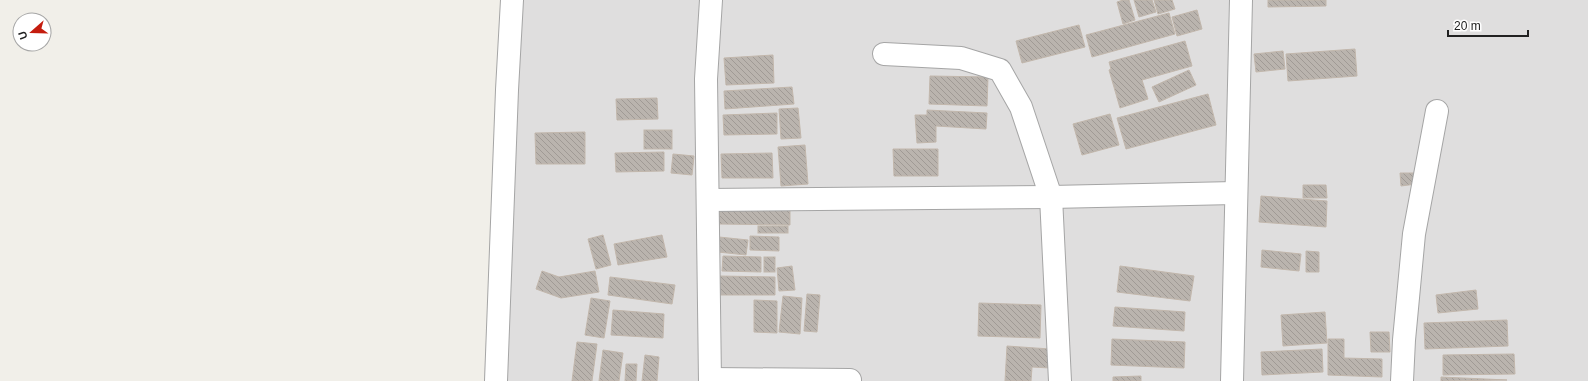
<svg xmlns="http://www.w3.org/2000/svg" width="1588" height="381" font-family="Helvetica,sans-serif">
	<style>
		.residential { fill: #dfdede }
		.building { fill: url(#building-back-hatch); stroke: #c2b7ac }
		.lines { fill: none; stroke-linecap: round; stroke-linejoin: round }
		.street-casing { stroke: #a5a5a5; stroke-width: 24 }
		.street { stroke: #fff; stroke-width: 22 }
	</style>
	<defs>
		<pattern id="building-back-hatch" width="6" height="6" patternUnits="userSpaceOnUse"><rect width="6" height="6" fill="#bab4ae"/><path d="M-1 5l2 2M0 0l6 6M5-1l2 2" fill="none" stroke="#a09a95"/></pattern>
	</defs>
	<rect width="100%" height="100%" fill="#f1efe9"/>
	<!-- residential -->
	<polygon class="residential" points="503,0 1588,0 1588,381 484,381"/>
	<!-- building -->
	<g class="building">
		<polygon points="1123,0 1129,0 1135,20 1123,24 1117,2"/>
		<polygon points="1134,0 1152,0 1156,12 1139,17"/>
		<polygon points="1154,0 1172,0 1175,9 1158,14"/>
		<polygon points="1268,0 1326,0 1326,6 1268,7"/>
		<polygon points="1197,10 1202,29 1177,36 1172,17"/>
		<polygon points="1169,13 1175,34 1092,57 1086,35"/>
		<polygon points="1079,25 1085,47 1022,63 1016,41"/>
		<polygon points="1185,41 1192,66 1142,80 1148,99 1120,108 1109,70 1111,69 1109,62"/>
		<polygon points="1355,49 1357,76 1288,81 1286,54"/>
		<polygon points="1283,51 1285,69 1256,72 1254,54"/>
		<polygon points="773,55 774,83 726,85 724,58"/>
		<polygon points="1189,70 1196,85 1159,102 1152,87"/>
		<polygon points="930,76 988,77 987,106 929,104"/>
		<polygon points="792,87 794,104 725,109 724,91"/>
		<polygon points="1208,94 1216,125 1126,149 1117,118"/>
		<polygon points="657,98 658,119 617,120 616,99"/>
		<polygon points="798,108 801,138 781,139 779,109"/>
		<polygon points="927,110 987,113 986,129 936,126 936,142 917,143 915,115 927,115"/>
		<polygon points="777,113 777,134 724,135 723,115"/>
		<polygon points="1110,114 1119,145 1082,155 1073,124"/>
		<rect x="644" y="130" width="28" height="19"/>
		<polygon points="585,132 585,164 536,164 535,133"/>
		<polygon points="805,145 808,184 781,186 778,147"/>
		<polygon points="893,149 938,149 938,176 894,176"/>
		<polygon points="664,152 664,171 616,172 615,153"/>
		<polygon points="772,153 773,178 722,178 721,154"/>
		<polygon points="673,154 694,156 692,175 671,173"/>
		<polygon points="1400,173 1415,173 1416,184 1401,186"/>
		<polygon points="1303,185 1326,185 1327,198 1303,198"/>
		<polygon points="1261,196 1327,201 1326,227 1259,222"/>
		<polygon points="720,204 790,204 790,225 719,224"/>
		<rect x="758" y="226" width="30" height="7"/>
		<polygon points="603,235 611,265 596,269 588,239"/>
		<polygon points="662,235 667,257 618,265 614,244"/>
		<polygon points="750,236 779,237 779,251 750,250"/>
		<polygon points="719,237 748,240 746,255 718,252"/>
		<polygon points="1262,250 1301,254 1299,271 1261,267"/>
		<polygon points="1306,251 1319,252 1319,272 1306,272"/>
		<polygon points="723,256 761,257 761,272 722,271"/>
		<rect x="764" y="257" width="11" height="15"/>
		<polygon points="792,266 795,290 779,291 777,268"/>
		<polygon points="1120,266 1194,276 1190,301 1117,292"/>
		<polygon points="542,271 559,277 595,271 599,292 561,298 536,289"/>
		<polygon points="720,276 775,277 775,295 720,295"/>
		<polygon points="610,277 675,285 672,304 608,295"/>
		<polygon points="1476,290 1478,309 1438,313 1436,295"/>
		<polygon points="807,294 820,295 817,332 804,331"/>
		<polygon points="783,296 802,298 800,334 779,332"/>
		<polygon points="591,298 610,301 604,338 585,335"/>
		<polygon points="754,300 777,301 777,333 754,332"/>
		<polygon points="979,303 1041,305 1040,338 978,336"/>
		<polygon points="1115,307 1185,312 1184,331 1113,326"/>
		<polygon points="613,310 664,314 663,338 611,335"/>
		<polygon points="1325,312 1327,343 1283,346 1281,315"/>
		<polygon points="1507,320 1508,346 1425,349 1424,323"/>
		<polygon points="1370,332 1389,332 1390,352 1371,352"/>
		<polygon points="1112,339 1185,342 1184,368 1111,365"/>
		<polygon points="1328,339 1344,339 1344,358 1382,359 1382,377 1328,375"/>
		<polygon points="577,342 597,344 592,381 572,381"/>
		<polygon points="1007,346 1050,349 1050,368 1032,367 1031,381 1005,381"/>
		<polygon points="1322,349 1323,372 1262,375 1261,352"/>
		<polygon points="603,350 623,353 619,381 599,381"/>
		<polygon points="1514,354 1515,374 1443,375 1443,355"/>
		<polygon points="645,355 659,357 657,381 642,381"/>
		<polygon points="626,364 637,364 636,381 625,381"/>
		<polygon points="1141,376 1141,381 1113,381 1113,377"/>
		<polygon points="1441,377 1507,380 1441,381"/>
	</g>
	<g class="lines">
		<!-- street casing -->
		<g class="street-casing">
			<g id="street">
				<polyline points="884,54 961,58 1000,70 1021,107 1051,197 1060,381"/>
				<polyline points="708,200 1051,197 1235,193"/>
				<polyline points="710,379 850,380"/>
				<polyline points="496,381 507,90 512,0"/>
				<polyline points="710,381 706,79 711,0"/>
				<polyline points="1232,381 1241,0"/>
				<polyline points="1402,381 1404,340 1414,234 1437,111"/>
			</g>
		</g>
		<!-- street -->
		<use href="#street" class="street"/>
	</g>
	<!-- north arrow -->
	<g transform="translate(32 32) rotate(250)"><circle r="19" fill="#ffffff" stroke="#a6a6a6"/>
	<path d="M0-3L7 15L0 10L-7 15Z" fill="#c41c0e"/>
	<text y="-6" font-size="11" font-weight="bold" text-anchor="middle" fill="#212121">U</text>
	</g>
	<!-- scale -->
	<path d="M1448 30v6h80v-6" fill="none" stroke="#212121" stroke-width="2"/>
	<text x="1454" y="30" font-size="12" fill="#212121" stroke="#ffffff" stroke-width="3" paint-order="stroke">20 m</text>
</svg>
